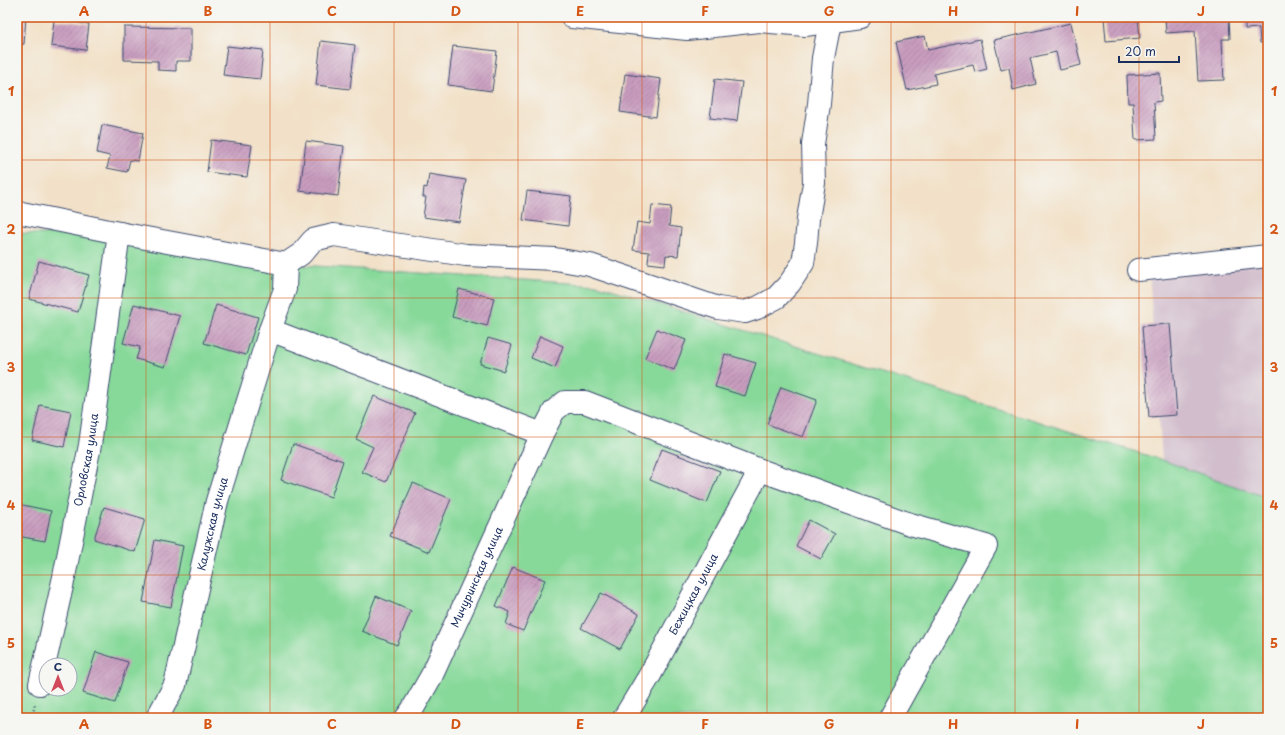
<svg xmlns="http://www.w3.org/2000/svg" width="1285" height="735" font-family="'Playpen Sans',sans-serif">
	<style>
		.industrial { fill: #d1bdcc }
		.garden { fill: #87d99a; stroke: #51847c; fill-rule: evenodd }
		.building { fill: url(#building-hatch) }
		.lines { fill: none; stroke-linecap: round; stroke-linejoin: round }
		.minor-casing { stroke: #3b4a6e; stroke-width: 24 }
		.path { stroke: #3b4a6e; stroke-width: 2.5; stroke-dasharray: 1 3; stroke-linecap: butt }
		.minor { stroke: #fff; stroke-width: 22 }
		.grid { fill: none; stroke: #d45514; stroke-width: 1; stroke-opacity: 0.55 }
		.labels { text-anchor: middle; stroke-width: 3; stroke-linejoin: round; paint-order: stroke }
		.street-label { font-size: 11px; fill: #1b2f5e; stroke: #f6f6f2 }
		.neatline { fill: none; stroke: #d45514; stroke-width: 1.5 }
		.grid-label { font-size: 13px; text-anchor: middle; font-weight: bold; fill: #d45514 }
	</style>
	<defs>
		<pattern id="building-hatch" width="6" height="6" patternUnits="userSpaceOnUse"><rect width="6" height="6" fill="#c99dbf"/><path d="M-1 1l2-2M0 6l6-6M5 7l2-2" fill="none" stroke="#a2809e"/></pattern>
	</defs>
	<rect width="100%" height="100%" fill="#f6f6f2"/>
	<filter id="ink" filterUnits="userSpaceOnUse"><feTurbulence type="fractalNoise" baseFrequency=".025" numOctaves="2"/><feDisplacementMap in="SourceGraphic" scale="8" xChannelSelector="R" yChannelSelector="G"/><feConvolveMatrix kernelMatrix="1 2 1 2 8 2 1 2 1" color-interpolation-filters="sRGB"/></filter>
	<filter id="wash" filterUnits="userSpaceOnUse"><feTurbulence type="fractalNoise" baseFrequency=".012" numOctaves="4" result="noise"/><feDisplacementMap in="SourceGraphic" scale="16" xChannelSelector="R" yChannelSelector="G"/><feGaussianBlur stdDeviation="0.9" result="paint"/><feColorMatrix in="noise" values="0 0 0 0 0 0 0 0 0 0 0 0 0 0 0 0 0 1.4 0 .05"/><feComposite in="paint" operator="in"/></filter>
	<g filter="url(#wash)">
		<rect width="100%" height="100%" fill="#f2e1c8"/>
		<!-- industrial -->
		<polygon class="industrial" points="1268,256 1268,498 1162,460 1149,271"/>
		<!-- garden -->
		<path class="garden" d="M17,233L118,237L286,264L598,285L1162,460L1268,498V718H17ZM46,665H70V689H46Z"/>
		<g id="blocks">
			<!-- building -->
			<g class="building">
				<polygon points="17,17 26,17 24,44 17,44"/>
				<polygon points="1104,17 1138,17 1140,38 1106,41"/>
				<polygon points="1165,17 1229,17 1230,39 1222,39 1224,80 1198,81 1195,31 1166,33"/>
				<polygon points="1245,17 1268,17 1268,42 1260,43 1259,28 1245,29"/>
				<polygon points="54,20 89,24 86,50 51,46"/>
				<polygon points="1071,23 1081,65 1060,70 1056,52 1030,58 1036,84 1013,90 1009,68 1001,70 994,40"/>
				<polygon points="124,27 191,28 191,61 176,61 176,71 158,70 158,61 124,60"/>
				<polygon points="925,36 928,50 980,39 987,69 975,72 973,65 934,74 936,84 907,90 896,42"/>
				<polygon points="321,41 355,45 350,89 316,85"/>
				<polygon points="227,46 263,50 260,79 223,75"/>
				<polygon points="453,46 497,51 492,91 448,85"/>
				<polygon points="1160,73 1161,101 1154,102 1156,139 1135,140 1133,103 1128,103 1127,75"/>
				<polygon points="625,74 661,79 656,117 620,112"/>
				<polygon points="715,79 742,82 737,121 710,118"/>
				<polygon points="102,125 143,133 138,161 130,160 127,172 107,168 110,156 97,153"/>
				<polygon points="211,140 252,145 247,177 207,172"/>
				<polygon points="306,141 344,146 338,196 300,191"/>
				<polygon points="429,174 466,180 459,222 423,217 426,197 423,197 424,187 427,188"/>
				<polygon points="527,191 571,196 568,226 523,220"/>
				<polygon points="652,205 671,207 669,226 681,228 678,256 666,255 665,265 648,263 649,252 633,250 637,222 650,224"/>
				<polygon points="39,261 89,275 78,312 29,299"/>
				<polygon points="459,289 494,298 487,326 452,317"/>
				<polygon points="134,304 180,316 165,367 136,359 140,347 123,343"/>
				<polygon points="216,305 258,317 246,355 204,343"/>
				<polygon points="1170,324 1177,415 1149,417 1142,326"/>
				<polygon points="657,329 686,340 674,370 645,358"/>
				<polygon points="540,336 563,346 555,368 531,358"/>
				<polygon points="488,338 512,345 504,371 480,364"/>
				<polygon points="725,354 756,363 745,396 715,387"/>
				<polygon points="781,387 817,400 803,437 767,424"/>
				<polygon points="374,396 415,413 386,482 362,472 373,447 356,439"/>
				<polygon points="40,405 71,411 64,447 32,440"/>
				<polygon points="293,444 343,461 331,497 281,480"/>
				<polygon points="662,449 720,471 707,503 650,480"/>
				<polygon points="413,483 451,499 429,552 390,536"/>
				<polygon points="18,504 51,511 45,541 17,536"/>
				<polygon points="104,507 145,519 135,552 94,539"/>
				<polygon points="809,520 835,534 821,559 796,546"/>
				<polygon points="155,540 183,546 171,607 143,602"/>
				<polygon points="513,567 545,580 523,631 506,624 510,612 496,606"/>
				<polygon points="601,593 639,614 620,649 581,628"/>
				<polygon points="376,596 411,611 397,645 362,631"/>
				<polygon points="96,652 128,662 115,703 83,693"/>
			</g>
		</g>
	</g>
	<g filter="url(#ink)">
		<use href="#blocks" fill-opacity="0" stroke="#3b4a6e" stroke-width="1"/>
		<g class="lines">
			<!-- minor casing -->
			<g class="minor-casing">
				<g id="minor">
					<polyline points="572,17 687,29 759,21 805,25 860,17"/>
					<polyline points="17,212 119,233 286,264"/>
					<polyline points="1138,270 1268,256"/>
					<polyline points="270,330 542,434 554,411 565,402 585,402 760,470 907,523 986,546 890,718"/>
					<path id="s1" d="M40,684L64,577L90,445L119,233"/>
					<path id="s2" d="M157,718L175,685L217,501L270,330L285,289L286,264L301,254L313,240L334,235L466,255L555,259L590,265L718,308L745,312L757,308L776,298L790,283L803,263L806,243L808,219L814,183L813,144L819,104L823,58L830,22"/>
					<path id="s3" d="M406,718L412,710L432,675L542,434"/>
					<path id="s4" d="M624,718L650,675L760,470"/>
				</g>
			</g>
			<!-- path -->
			<polyline class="path" points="32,718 35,704"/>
			<!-- minor -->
			<use href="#minor" class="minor"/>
		</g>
	</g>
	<!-- grid -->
	<path class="grid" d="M146,17V718M270,17V718M394,17V718M518,17V718M642,17V718M767,17V718M891,17V718M1015,17V718M1139,17V718M17,160H1268M17,298H1268M17,437H1268M17,575H1268"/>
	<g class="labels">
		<!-- street labels -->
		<g class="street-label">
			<text dy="4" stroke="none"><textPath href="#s1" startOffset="229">Орловская улица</textPath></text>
			<text dy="4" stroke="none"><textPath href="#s2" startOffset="203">Калужская улица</textPath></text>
			<text dy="4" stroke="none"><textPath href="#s3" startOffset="158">Мичуринская улица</textPath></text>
			<text dy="4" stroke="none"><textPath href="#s4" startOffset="142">Бежицкая улица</textPath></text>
		</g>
	</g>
	<!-- margin -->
	<rect width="1285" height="735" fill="none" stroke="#f6f6f2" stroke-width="44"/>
	<!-- north arrow -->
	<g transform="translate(58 677)"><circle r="19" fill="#f6f6f2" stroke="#9ea6b7"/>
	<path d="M0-3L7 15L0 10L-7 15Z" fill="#d1495b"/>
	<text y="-6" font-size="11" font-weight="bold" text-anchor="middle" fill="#1b2f5e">С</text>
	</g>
	<!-- scale -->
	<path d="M1119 56v6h60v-6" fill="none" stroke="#1b2f5e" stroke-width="2"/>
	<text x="1125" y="56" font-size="12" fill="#1b2f5e" stroke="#f6f6f2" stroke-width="3" paint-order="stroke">20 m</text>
	<rect x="22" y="22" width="1241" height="691" class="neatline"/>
	<g class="grid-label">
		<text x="84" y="16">A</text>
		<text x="208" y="16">B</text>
		<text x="332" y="16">C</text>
		<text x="456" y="16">D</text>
		<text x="580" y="16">E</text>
		<text x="705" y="16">F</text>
		<text x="829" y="16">G</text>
		<text x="953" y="16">H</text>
		<text x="1077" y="16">I</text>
		<text x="1201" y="16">J</text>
		<text x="11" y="96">1</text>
		<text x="1274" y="96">1</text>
		<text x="11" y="234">2</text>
		<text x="1274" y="234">2</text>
		<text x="11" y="372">3</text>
		<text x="1274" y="372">3</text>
		<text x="11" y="510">4</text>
		<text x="1274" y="510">4</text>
		<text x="11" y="648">5</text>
		<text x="1274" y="648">5</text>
		<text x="84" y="729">A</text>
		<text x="208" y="729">B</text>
		<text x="332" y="729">C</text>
		<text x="456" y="729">D</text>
		<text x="580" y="729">E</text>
		<text x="705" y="729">F</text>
		<text x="829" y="729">G</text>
		<text x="953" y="729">H</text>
		<text x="1077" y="729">I</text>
		<text x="1201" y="729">J</text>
	</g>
</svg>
